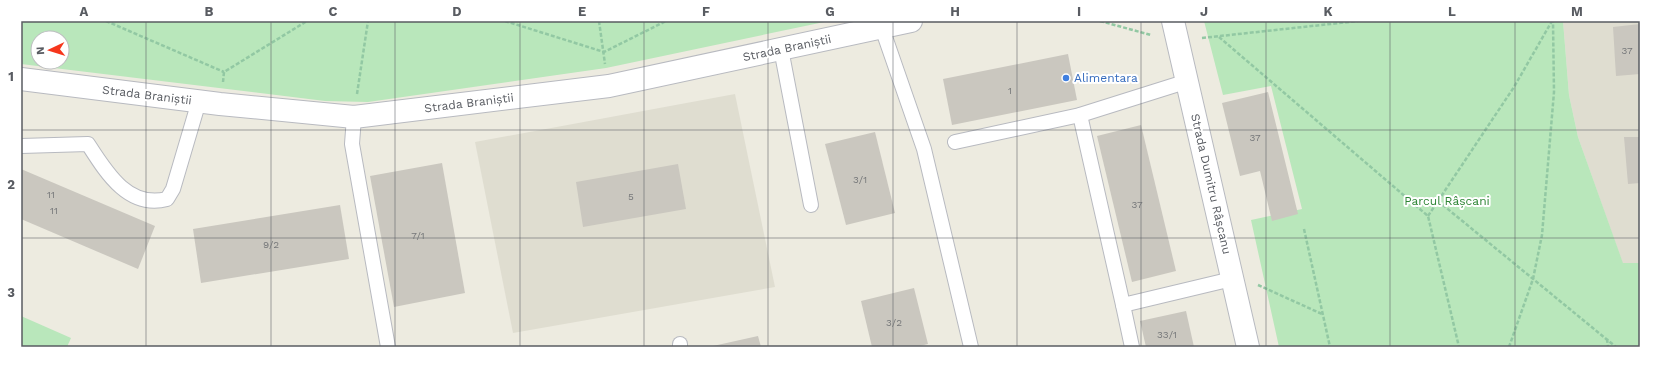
<svg xmlns="http://www.w3.org/2000/svg" width="1661" height="368" font-family="'Work Sans',sans-serif">
	<style>
		.education { fill: #dfddd0 }
		.green { fill: #b9e7bb; fill-rule: evenodd }
		.building { fill: #cac7bf }
		.lines { fill: none; stroke-linecap: round; stroke-linejoin: round }
		.service-casing { stroke: #b8bac0; stroke-width: 16 }
		.minor-casing { stroke: #b8bac0; stroke-width: 24 }
		.path { stroke: #92c8a3; stroke-width: 2.5; stroke-dasharray: 4 2; stroke-linecap: butt }
		.service { stroke: #fff; stroke-width: 14 }
		.minor { stroke: #fff; stroke-width: 22 }
		.grid { fill: none; stroke: #595c62; stroke-width: 1; stroke-opacity: 0.55 }
		.shop-dot { fill: #3f7fe0; stroke: #fff; stroke-width: 1.5 }
		.labels { text-anchor: middle; stroke-width: 4; stroke-linejoin: round; paint-order: stroke }
		.number-label { font-size: 10px; fill: #757779 }
		.street-label { font-size: 12px; fill: #595c62; stroke: #fff }
		.shop-label { font-size: 12px; fill: #366cbe; stroke: #fff; text-anchor: start }
		.park-label { font-size: 12px; fill: #2e8535; stroke: #fff }
		.neatline { fill: none; stroke: #595c62; stroke-width: 1.5 }
		.grid-label { font-size: 13px; text-anchor: middle; font-weight: bold; fill: #595c62 }
	</style>
	<rect width="100%" height="100%" fill="#edebe0"/>
	<!-- education -->
	<g class="education">
		<polygon points="1563,21 1640,21 1640,263 1623,264 1578,137 1569,95"/>
		<polygon points="735,94 775,287 513,333 475,142"/>
	</g>
	<!-- green -->
	<g class="green">
		<path d="M21,21H829L606,68L368,102L325,101L21,64ZM38,38H62V62H38Z"/>
		<polygon points="1204,21 1563,21 1569,95 1578,137 1623,263 1640,263 1640,347 1279,347 1251,220 1302,209 1271,86 1223,95"/>
		<polygon points="21,316 71,338 67,347 21,347"/>
	</g>
	<!-- building -->
	<g class="building">
		<polygon points="1640,24 1640,74 1616,76 1613,27"/>
		<polygon points="1068,54 1077,100 952,125 943,79"/>
		<polygon points="1268,92 1298,214 1272,221 1260,171 1240,176 1222,103"/>
		<polygon points="1141,125 1176,271 1132,282 1097,136"/>
		<polygon points="875,132 895,213 846,225 825,144"/>
		<polygon points="1624,137 1640,137 1640,183 1628,184"/>
		<polygon points="442,163 465,293 394,307 370,176"/>
		<polygon points="678,164 686,209 583,227 576,182"/>
		<polygon points="21,169 155,226 138,269 21,219"/>
		<polygon points="340,205 349,259 201,283 193,229"/>
		<polygon points="914,288 928,344 916,347 872,347 861,301"/>
		<polygon points="1186,311 1194,347 1146,347 1140,321"/>
		<polygon points="758,336 761,347 713,347 713,346"/>
	</g>
	<g class="lines">
		<!-- service casing -->
		<g class="service-casing">
			<g id="service">
				<polyline points="882,28 924,149 971,347"/>
				<polyline points="781,49 811,205"/>
				<polyline points="1080,115 1123,305 1232,279"/>
				<polyline points="354,117 352,144 388,347"/>
				<polyline points="955,142 1080,115 1188,81"/>
				<path d="M21,146L88,144C106,172 128,209 167,199L173,189L199,101"/>
				<polyline points="1123,305 1132,347"/>
				<polyline points="680,344 680,347"/>
			</g>
		</g>
		<!-- minor casing -->
		<g class="minor-casing">
			<g id="minor">
				<polyline points="1173,21 1248,347"/>
				<polyline points="21,79 220,104 354,117 609,86 911,21"/>
			</g>
		</g>
		<!-- path -->
		<g class="path">
			<polyline points="106,21 224,72"/>
			<polyline points="505,21 604,52 666,21"/>
			<polyline points="599,21 605,64"/>
			<polyline points="1100,21 1151,35"/>
			<polyline points="1219,37 1428,216 1459,347"/>
			<polyline points="1202,38 1358,21"/>
			<polyline points="223,82 224,72 307,21"/>
			<polyline points="357,94 368,21"/>
			<polyline points="1438,201 1616,347"/>
			<polyline points="1428,216 1514,87 1552,21"/>
			<polyline points="1304,229 1330,347"/>
			<polyline points="1258,285 1322,314"/>
			<polyline points="1607,339 1608,347"/>
			<polyline points="1509,347 1533,279 1542,235 1554,92 1553,21"/>
		</g>
		<!-- service -->
		<use href="#service" class="service"/>
		<!-- minor -->
		<use href="#minor" class="minor"/>
	</g>
	<!-- grid -->
	<path class="grid" d="M146,21V347M271,21V347M395,21V347M520,21V347M644,21V347M768,21V347M893,21V347M1017,21V347M1141,21V347M1266,21V347M1390,21V347M1515,21V347M21,130H1640M21,238H1640"/>
	<!-- markers -->
	<circle class="shop-dot" cx="1066" cy="78" r="4"/>
	<g class="labels">
		<!-- number labels -->
		<g class="number-label">
			<text x="1627" y="54">37</text>
			<text x="1010" y="94">1</text>
			<text x="1255" y="141">37</text>
			<text x="860" y="183">3/1</text>
			<text x="51" y="198">11</text>
			<text x="631" y="200">5</text>
			<text x="1137" y="208">37</text>
			<text x="54" y="214">11</text>
			<text x="418" y="239">7/1</text>
			<text x="271" y="248">9/2</text>
			<text x="894" y="326">3/2</text>
			<text x="1167" y="338">33/1</text>
		</g>
		<!-- street labels -->
		<g class="street-label">
			<text transform="translate(787 48) rotate(-12)" y="4">Strada Braniștii</text>
			<text transform="translate(147 95) rotate(7)" y="4">Strada Braniștii</text>
			<text transform="translate(469 103) rotate(-7)" y="4">Strada Braniștii</text>
			<text transform="translate(1211 184) rotate(77)" y="4">Strada Dumitru Râșcanu</text>
		</g>
		<!-- shop labels -->
		<g class="shop-label">
			<text x="1074" y="82">Alimentara</text>
		</g>
		<!-- park labels -->
		<g class="park-label">
			<text x="1447" y="205">Parcul Râșcani</text>
		</g>
	</g>
	<!-- border -->
	<rect width="1661" height="368" fill="none" stroke="#ffffff" stroke-width="44"/>
	<!-- north arrow -->
	<g transform="translate(50 50) rotate(266)"><circle r="19" fill="#ffffff" stroke="#bdbec0"/>
	<path d="M0-3L7 15L0 10L-7 15Z" fill="#f6361c"/>
	<text y="-6" font-size="11" font-weight="bold" text-anchor="middle" fill="#595c62">N</text>
	</g>
	<rect x="22" y="22" width="1617" height="324" class="neatline"/>
	<g class="grid-label">
		<text x="84" y="16">A</text>
		<text x="209" y="16">B</text>
		<text x="333" y="16">C</text>
		<text x="457" y="16">D</text>
		<text x="582" y="16">E</text>
		<text x="706" y="16">F</text>
		<text x="830" y="16">G</text>
		<text x="955" y="16">H</text>
		<text x="1079" y="16">I</text>
		<text x="1204" y="16">J</text>
		<text x="1328" y="16">K</text>
		<text x="1452" y="16">L</text>
		<text x="1577" y="16">M</text>
		<text x="11" y="81">1</text>
		<text x="11" y="189">2</text>
		<text x="11" y="297">3</text>
	</g>
</svg>
